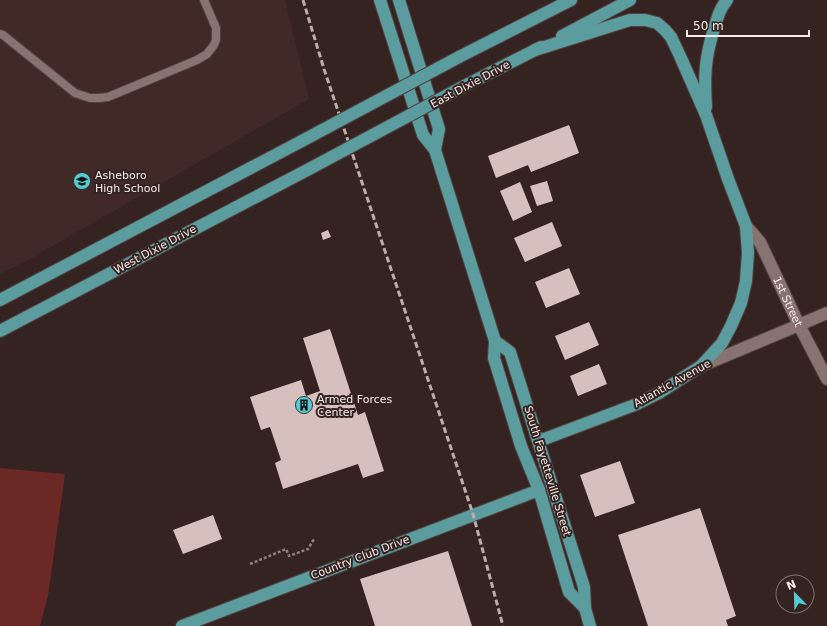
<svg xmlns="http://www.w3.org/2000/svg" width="827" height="626" font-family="'DejaVu Sans',sans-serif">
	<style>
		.built { fill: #412927 }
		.green { fill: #6c2824 }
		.building { fill: #d6bfbc }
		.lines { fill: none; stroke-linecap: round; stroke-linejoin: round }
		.lane-casing { stroke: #504240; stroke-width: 10 }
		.street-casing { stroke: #504240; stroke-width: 14 }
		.primary-casing { stroke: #504240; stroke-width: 14 }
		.path { stroke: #8f807e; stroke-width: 2.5; stroke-dasharray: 3 2; stroke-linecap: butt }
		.lane { stroke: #887371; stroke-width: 8 }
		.street { stroke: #887371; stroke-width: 12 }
		.primary { stroke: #5b9c9f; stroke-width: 12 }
		.rail { stroke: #baadab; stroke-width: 3; stroke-dasharray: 6 3; stroke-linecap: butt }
		.primary-bridge-casing { stroke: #504240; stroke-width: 14; stroke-linecap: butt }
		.primary-bridge { stroke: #5b9c9f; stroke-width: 12 }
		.labels { text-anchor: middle; stroke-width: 4; stroke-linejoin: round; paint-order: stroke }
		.street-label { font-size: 11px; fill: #f7ebe9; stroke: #342321 }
		.poi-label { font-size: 11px; fill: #f7ebe9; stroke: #342321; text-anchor: start }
	</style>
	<rect width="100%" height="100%" fill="#342321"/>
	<!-- built -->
	<polygon class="built" points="0,0 285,0 309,99 21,264 0,274"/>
	<!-- green -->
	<polygon class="green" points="0,468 65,474 48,596 40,626 0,626"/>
	<!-- building -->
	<g class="building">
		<polygon points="569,125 579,153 531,172 528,165 496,178 488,156"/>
		<polygon points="547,181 553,201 537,206 530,186"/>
		<polygon points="520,182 532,212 513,221 500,191"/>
		<polygon points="552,222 562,246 525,262 514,238"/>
		<polygon points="328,230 331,237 323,240 321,233"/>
		<polygon points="569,268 580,294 546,308 535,282"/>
		<polygon points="589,322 599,345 565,360 555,336"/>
		<polygon points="330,329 358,415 365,412 384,471 363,478 358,464 283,489 275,463 281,460 270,427 261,430 250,397 301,380 306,396 320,391 303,338"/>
		<polygon points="599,364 607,384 578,396 570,376"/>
		<polygon points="620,461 635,503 595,517 580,475"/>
		<polygon points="700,508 736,616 726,620 728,626 648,626 618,535"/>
		<polygon points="213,515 222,539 183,554 173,530"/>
		<polygon points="448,551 472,626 375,626 360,579"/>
	</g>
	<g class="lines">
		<!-- lane casing -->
		<g class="lane-casing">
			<polyline id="lane" points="0,34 3,35 75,93 90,98 99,98 108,97 197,60 207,54 214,45 216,40 216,28 204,0"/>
		</g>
		<!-- street casing -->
		<g class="street-casing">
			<g id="street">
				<path id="s1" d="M746,226L760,242L799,325L827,379"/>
				<polyline points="701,366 799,325 827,313"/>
			</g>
		</g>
		<!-- primary casing -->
		<g class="primary-casing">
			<g id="primary">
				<polyline points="380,0 423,135 435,150 495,341 494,358 521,446 539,490 569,592 585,608"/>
				<polyline points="399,0 439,129 435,150"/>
				<polyline points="562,36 630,0"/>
				<polyline points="535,50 630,20 645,20 657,23 665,30 671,37 680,56 706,115 728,179 746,226 748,253 746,281 741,303 731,326 722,343 701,366 659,393 637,404 539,441"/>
				<polyline points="459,57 571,0"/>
				<polyline points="468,84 541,47"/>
				<path d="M706,107C704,77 705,57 714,29C718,17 719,10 727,0"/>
				<polyline points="0,300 298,143"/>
				<polyline points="0,331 311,168"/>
				<polyline points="495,341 510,352 584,587 585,608 590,626"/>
				<polyline points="182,626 539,490"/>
			</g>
		</g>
		<!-- path -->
		<polyline class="path" points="250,564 286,549 289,556 308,549 314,539"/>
		<!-- lane -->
		<use href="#lane" class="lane"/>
		<!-- street -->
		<use href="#street" class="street"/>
		<!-- primary -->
		<use href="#primary" class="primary"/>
		<!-- rail -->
		<polyline class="rail" points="303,0 324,69 473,514 503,626"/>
		<!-- primary-bridge casing -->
		<g class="primary-bridge-casing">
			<g id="primary-bridge">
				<polyline points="298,143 459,57"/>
				<polyline points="311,168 468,84"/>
			</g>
		</g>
		<!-- primary-bridge -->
		<use href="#primary-bridge" class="primary-bridge"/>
	</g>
	<!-- icons -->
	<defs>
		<g id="school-disc" transform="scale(0.9)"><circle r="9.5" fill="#51ccd3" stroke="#342321"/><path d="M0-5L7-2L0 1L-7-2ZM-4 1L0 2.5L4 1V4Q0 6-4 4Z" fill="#111"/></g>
		<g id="building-disc" transform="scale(0.9)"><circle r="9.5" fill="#51ccd3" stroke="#342321"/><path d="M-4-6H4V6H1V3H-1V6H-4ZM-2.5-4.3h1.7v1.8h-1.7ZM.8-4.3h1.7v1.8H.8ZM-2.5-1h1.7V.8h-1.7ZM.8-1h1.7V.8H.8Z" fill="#111"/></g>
	</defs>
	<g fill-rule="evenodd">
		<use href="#school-disc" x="82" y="181"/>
		<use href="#building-disc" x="304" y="405"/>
	</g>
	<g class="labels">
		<!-- street labels -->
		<g class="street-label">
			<text transform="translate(470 84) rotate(-28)" y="4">East Dixie Drive</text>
			<text transform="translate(155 249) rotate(-28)" y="4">West Dixie Drive</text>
			<text dy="4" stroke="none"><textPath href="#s1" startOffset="87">1st Street</textPath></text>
			<text transform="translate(672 383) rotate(-29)" y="4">Atlantic Avenue</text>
			<text transform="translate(548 471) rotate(73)" y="4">South Fayetteville Street</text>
			<text transform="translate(360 557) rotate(-21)" y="4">Country Club Drive</text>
		</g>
		<!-- poi labels -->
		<g class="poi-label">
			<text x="95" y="179">Asheboro<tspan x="95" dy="13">High School</tspan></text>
			<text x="317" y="403">Armed Forces<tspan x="317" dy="13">Center</tspan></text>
		</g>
	</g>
	<!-- north arrow -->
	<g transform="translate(795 594) rotate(337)"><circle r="19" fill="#342321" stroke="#827371"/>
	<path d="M0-3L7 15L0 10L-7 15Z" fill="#51ccd3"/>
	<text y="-6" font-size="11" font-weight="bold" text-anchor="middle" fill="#f7ebe9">N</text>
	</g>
	<!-- scale -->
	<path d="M687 30v6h122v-6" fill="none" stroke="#f7ebe9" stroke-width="2"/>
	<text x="693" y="30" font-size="12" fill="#f7ebe9" stroke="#342321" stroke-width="3" paint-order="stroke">50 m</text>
</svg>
